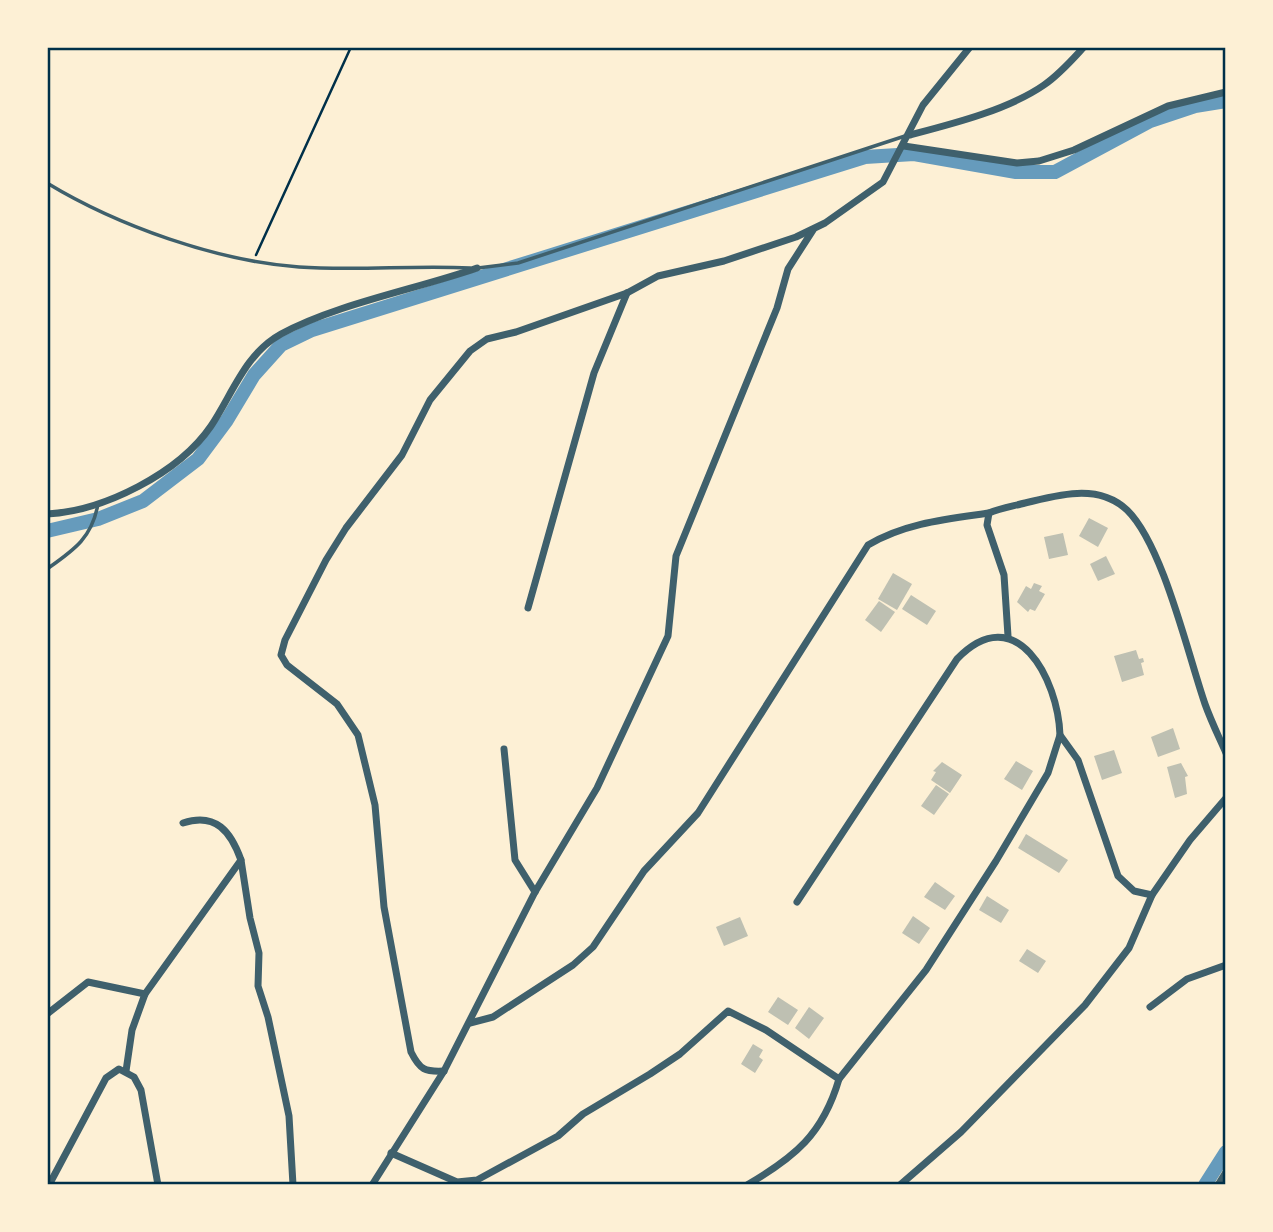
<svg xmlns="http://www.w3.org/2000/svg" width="1273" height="1232" font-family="Manrope,sans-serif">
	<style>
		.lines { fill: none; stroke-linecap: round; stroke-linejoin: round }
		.canal { stroke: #669bbc; stroke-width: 14 }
		.building { fill: #bec0b2 }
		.path { stroke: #003049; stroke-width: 2.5 }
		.service { stroke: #3f606c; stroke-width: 3.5 }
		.minor { stroke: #3f606c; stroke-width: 7 }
		.neatline { fill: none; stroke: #003049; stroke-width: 2.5 }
	</style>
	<rect width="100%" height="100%" fill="#fdf0d5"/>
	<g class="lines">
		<!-- canal -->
		<g class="canal">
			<polyline points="47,531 98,519 143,501 198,459 227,420 254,375 281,345 312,330 865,157 914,154 1016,172 1055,172 1150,121 1195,106 1226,101"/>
			<polyline points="1205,1185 1226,1152"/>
		</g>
	</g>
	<!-- building -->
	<g class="building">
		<polygon points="1089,518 1108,528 1098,547 1079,536"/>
		<polygon points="1063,533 1068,555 1049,559 1044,537"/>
		<polygon points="1106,556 1115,574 1098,581 1090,564"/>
		<polygon points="893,573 912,584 897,610 878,599"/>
		<polygon points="1034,583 1042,586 1039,591 1045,594 1035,611 1030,609 1028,612 1017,602 1026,586 1031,589"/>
		<polygon points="911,595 936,611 927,625 902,609"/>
		<polygon points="879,601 895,612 881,632 865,620"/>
		<polygon points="1136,650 1139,659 1143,658 1144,662 1141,663 1144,675 1122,682 1114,656"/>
		<polygon points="1173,728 1180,749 1158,757 1151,737"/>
		<polygon points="1114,750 1122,773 1102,780 1094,756"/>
		<polygon points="1016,761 1033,771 1022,790 1004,779"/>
		<polygon points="942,762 962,775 950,793 931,780 936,772 933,771"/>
		<polygon points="1181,763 1188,776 1185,777 1187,794 1175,798 1167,767"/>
		<polygon points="936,785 949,794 934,815 921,806"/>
		<polygon points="1026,834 1068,860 1059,873 1018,848"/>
		<polygon points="935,882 955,896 945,910 924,897"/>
		<polygon points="987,896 1009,910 1001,923 979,910"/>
		<polygon points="913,916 930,928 919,944 902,933"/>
		<polygon points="740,917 748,936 724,946 716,927"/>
		<polygon points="1027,949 1046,961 1038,973 1019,961"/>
		<polygon points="778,997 798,1010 788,1025 768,1012"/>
		<polygon points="809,1007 824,1018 809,1039 795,1028"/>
		<polygon points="753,1044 763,1050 759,1057 763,1060 755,1073 741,1064"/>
	</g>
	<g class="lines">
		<!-- path -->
		<polyline class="path" points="256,255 351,47"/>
		<!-- service -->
		<g class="service">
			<path d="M47,183C118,226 217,261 299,267C356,271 414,265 470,268"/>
			<polyline points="478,268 518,263 905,136"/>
			<path d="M47,569C74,550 92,538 98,504"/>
		</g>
		<!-- minor -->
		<g class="minor">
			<path d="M910,135C952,124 1008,110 1044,85C1059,75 1072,60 1084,47"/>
			<polyline points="904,146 1017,163 1039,161 1074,150 1168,106 1226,92"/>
			<path d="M47,514C104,511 179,473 211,426C233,393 245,354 281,334C336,304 417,289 477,268"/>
			<polyline points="528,608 594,373 627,293"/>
			<path d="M1008,636L1004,575L987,525L989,513C1000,508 1014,506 1025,503C1059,495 1098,483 1127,510C1163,545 1188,655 1205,704C1211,721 1219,737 1226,753"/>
			<polyline points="504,749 515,860 535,892"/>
			<polyline points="241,860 250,918 259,953 258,986 268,1017 289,1116 293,1185"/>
			<path d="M797,902L957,659C1016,598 1058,679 1060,735"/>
			<polyline points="1150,1007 1187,979 1226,965"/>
			<polyline points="47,1014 88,982 145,994"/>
			<path d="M470,1023L493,1017L573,965L593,947L644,871L698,813L868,545C905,523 947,519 989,513"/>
			<path d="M126,1071L132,1030L145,994L241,860C231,832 216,812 183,823"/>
			<path d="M444,1071C425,1072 420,1070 411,1052L384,907L375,805L358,735L337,704L287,665L281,655L285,640L326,560L346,528L402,455L430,400L470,351L487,339L516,332L627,293L658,276L724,261L796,237L825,223L883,182L923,105L970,47"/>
			<polyline points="839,1079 926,970 996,861 1048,773 1060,735 1078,760 1118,876 1134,891 1152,895 1190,840 1226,798"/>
			<path d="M391,1153L457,1182L477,1180L558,1136L583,1114L650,1074L680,1054L728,1011L766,1030L839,1079C823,1134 795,1157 747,1185"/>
			<polyline points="49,1185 106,1078 119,1069 134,1077 141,1090 158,1185"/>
			<polyline points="372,1185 444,1071 535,892 597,788 668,636 676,556 777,308 788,269 813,230"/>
			<polyline points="900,1185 961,1132 1085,1005 1129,948 1152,895"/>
			<polyline points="1218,1185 1226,1172"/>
		</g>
	</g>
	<!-- border -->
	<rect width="1273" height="1232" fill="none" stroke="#fdf0d5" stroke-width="98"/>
	<rect x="49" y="49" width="1175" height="1134" class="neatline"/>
</svg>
